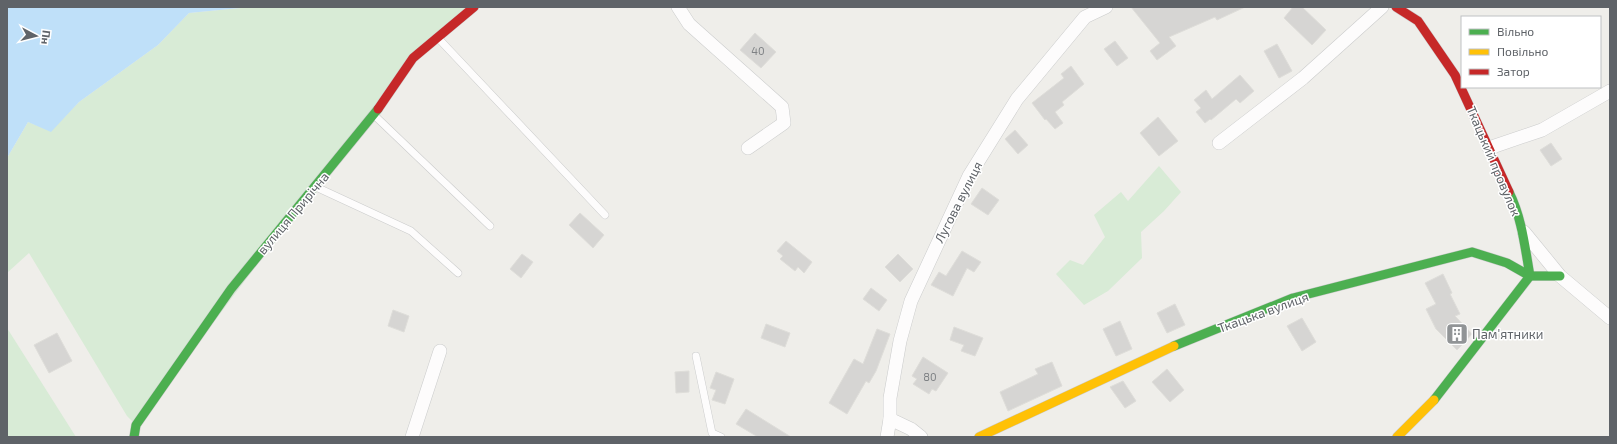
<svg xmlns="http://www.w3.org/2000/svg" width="1617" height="444" font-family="'Exo 2',sans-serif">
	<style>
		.green { fill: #d8ebd6 }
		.water { fill: #bfe0f9 }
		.building { fill: #d6d5d3; stroke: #deddd9 }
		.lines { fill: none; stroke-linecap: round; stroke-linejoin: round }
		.lane-casing { stroke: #cbcccc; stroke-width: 8 }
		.street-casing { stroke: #cbcccc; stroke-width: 14 }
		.fast-casing { stroke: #cacacb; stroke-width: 10 }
		.slow-casing { stroke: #cacacb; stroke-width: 10 }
		.jam-casing { stroke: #cacacb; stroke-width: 10 }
		.lane { stroke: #fdfcfc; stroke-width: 7 }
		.street { stroke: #fdfcfc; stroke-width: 13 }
		.fast { stroke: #4caf50; stroke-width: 9 }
		.slow { stroke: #ffc107; stroke-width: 9 }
		.jam { stroke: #c62828; stroke-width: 9 }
		.labels { text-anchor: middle; stroke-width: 3; stroke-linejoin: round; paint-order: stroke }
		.number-label { font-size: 11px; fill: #7e8184 }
		.street-label { font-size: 13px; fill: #5f6368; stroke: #fff }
		.poi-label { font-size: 13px; fill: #5f6368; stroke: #fff; text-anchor: start }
	</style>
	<rect width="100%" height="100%" fill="#efeeea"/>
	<!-- green -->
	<g class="green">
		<polygon points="250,7 474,7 413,58 136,425 127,416 29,253 7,273 7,158 28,122 51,131 79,102 158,45 189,13"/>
		<polygon points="1159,166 1181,192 1164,211 1141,232 1142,258 1108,291 1084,305 1056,274 1070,260 1083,265 1105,237 1094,215 1121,192 1128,201"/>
		<polygon points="7,328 76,437 7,437"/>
	</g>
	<!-- water -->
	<polygon class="water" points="7,7 250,7 189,13 158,45 79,102 51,132 28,122 7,158"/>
	<!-- building -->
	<g class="building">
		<polygon points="1131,7 1245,7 1217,20 1215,17 1169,37 1176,46 1157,60 1150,51 1160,43"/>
		<polygon points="1293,7 1302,7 1326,30 1312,45 1284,18"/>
		<polygon points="755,33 776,52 761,68 740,50"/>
		<polygon points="1115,41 1128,58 1117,66 1104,49"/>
		<polygon points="1277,44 1292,71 1279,78 1264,51"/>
		<polygon points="1071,66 1084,84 1062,102 1064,105 1055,112 1063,123 1055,129 1046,119 1045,120 1032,103 1064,78 1061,74"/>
		<polygon points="1240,75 1254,91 1240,103 1236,99 1211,120 1210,119 1205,123 1196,112 1201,108 1194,100 1206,90 1212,99"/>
		<polygon points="1158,117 1178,141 1159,156 1140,133"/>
		<polygon points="1015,130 1028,145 1018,154 1005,139"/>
		<polygon points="1551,143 1562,159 1551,166 1540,150"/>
		<polygon points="982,188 999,200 988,215 971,204"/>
		<polygon points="580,213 604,235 593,248 569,225"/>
		<polygon points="786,241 812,262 804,273 798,267 795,271 780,259 783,256 777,251"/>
		<polygon points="962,251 981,262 974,272 967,268 953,296 931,285 939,272 946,276"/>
		<polygon points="522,254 533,262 521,278 510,269"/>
		<polygon points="898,254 913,269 900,282 885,267"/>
		<polygon points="1443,274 1452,293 1450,294 1460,314 1455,316 1472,334 1457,350 1436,329 1426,309 1436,304 1425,283"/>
		<polygon points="871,288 887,300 879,311 863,299"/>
		<polygon points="1175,304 1185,325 1167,333 1157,313"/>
		<polygon points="393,310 409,316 404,332 388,326"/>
		<polygon points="1302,318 1316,342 1302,351 1287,326"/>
		<polygon points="1120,321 1132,349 1116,356 1103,329"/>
		<polygon points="766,324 790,333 785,347 761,338"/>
		<polygon points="954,327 983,338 975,356 961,351 964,345 950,340"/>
		<polygon points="877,329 890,334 876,371 869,383 866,381 847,414 829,403 854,359 863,364"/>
		<polygon points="57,333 72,361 49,373 34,345"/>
		<polygon points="923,357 948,373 936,391 932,389 929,394 913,384 917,379 912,376"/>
		<polygon points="1052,362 1062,386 1008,411 1000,392 1038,374 1035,369"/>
		<polygon points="1167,369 1184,390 1170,402 1152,382"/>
		<polygon points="689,371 689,392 676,393 675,372"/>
		<polygon points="716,372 734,379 725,404 712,400 716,390 710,388"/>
		<polygon points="1123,381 1136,401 1125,408 1110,387"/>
		<polygon points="746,409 791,437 758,437 736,424"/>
	</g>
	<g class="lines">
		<!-- lane casing -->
		<g class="lane-casing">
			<g id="lane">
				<polyline points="438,38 605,215"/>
				<polyline points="374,115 490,226"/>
				<polyline points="316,187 411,231 458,273"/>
				<polyline points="696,356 712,433 721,437"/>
			</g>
		</g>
		<!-- street casing -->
		<g class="street-casing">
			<g id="street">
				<polyline points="678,7 689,24 782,107 784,123 748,148"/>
				<polyline points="1219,143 1303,78 1382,7"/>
				<polyline points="1489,148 1542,130 1610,91"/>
				<polyline points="1524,232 1560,276 1610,318"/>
				<polyline points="890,419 911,429 921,437"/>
				<polyline points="412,437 440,351"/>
				<polyline points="887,437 890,419 890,398 900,341 911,301 969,176 1017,99 1085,17 1106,7"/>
			</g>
		</g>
		<!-- fast casing -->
		<g class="fast-casing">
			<g id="fast">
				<polyline points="1174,346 1293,298 1472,252 1507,263 1530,276 1560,276"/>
				<path d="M1434,400L1530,276C1525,248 1522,218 1509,192"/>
				<polyline points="134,437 136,425 231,289 378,109"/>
			</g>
		</g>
		<!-- slow casing -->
		<g class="slow-casing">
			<g id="slow">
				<polyline points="979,437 1174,346"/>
				<polyline points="1397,437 1434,400"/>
			</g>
		</g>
		<!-- jam casing -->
		<g class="jam-casing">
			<g id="jam">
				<polyline points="1396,7 1418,21 1455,75 1509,192"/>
				<polyline points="378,109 413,58 474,7"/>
			</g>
		</g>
		<!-- lane -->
		<use href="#lane" class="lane"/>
		<!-- street -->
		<use href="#street" class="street"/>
		<!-- fast -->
		<use href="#fast" class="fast"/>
		<!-- slow -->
		<use href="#slow" class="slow"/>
		<!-- jam -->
		<use href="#jam" class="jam"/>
	</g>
	<!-- icons -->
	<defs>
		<g id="building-square" transform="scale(1.15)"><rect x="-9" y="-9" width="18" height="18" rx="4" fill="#919496" stroke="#fff"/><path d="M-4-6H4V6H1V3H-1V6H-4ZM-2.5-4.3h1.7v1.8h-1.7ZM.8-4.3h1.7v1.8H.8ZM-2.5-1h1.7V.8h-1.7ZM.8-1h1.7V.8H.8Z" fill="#fff"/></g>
	</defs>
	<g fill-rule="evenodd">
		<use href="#building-square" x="1457" y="334"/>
	</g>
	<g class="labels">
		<!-- number labels -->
		<g class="number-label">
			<text x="758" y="55">40</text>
			<text x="930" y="381">80</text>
		</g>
		<!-- street labels -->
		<g class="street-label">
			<text transform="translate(1494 161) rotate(67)" y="5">Ткацький провулок</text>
			<text transform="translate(958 202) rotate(-63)" y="5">Лугова вулиця</text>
			<text transform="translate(293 213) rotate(-50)" y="5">вулиця Прирічна</text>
			<text transform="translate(1263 312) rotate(-20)" y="5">Ткацька вулиця</text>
		</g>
		<!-- poi labels -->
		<g class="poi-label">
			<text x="1472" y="339">Пам'ятники</text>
		</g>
	</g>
	<!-- border -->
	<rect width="1617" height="444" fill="none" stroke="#5f6368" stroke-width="16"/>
	<!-- legend -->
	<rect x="1461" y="16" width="140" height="72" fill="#ffffff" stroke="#bfc1c3"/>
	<rect x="1469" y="29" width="20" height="6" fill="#4caf50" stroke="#bfc1c3"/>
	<text x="1497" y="36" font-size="12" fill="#5f6368">Вільно</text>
	<rect x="1469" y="49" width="20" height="6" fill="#ffc107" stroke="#bfc1c3"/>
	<text x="1497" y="56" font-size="12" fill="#5f6368">Повільно</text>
	<rect x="1469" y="69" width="20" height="6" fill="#c62828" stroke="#bfc1c3"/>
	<text x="1497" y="76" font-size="12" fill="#5f6368">Затор</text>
	<!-- north arrow -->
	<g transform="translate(36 36) rotate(97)" stroke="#ffffff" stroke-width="3" paint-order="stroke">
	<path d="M0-3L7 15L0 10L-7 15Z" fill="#5f6368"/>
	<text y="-6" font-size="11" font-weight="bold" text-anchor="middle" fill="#5f6368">Пн</text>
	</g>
</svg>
